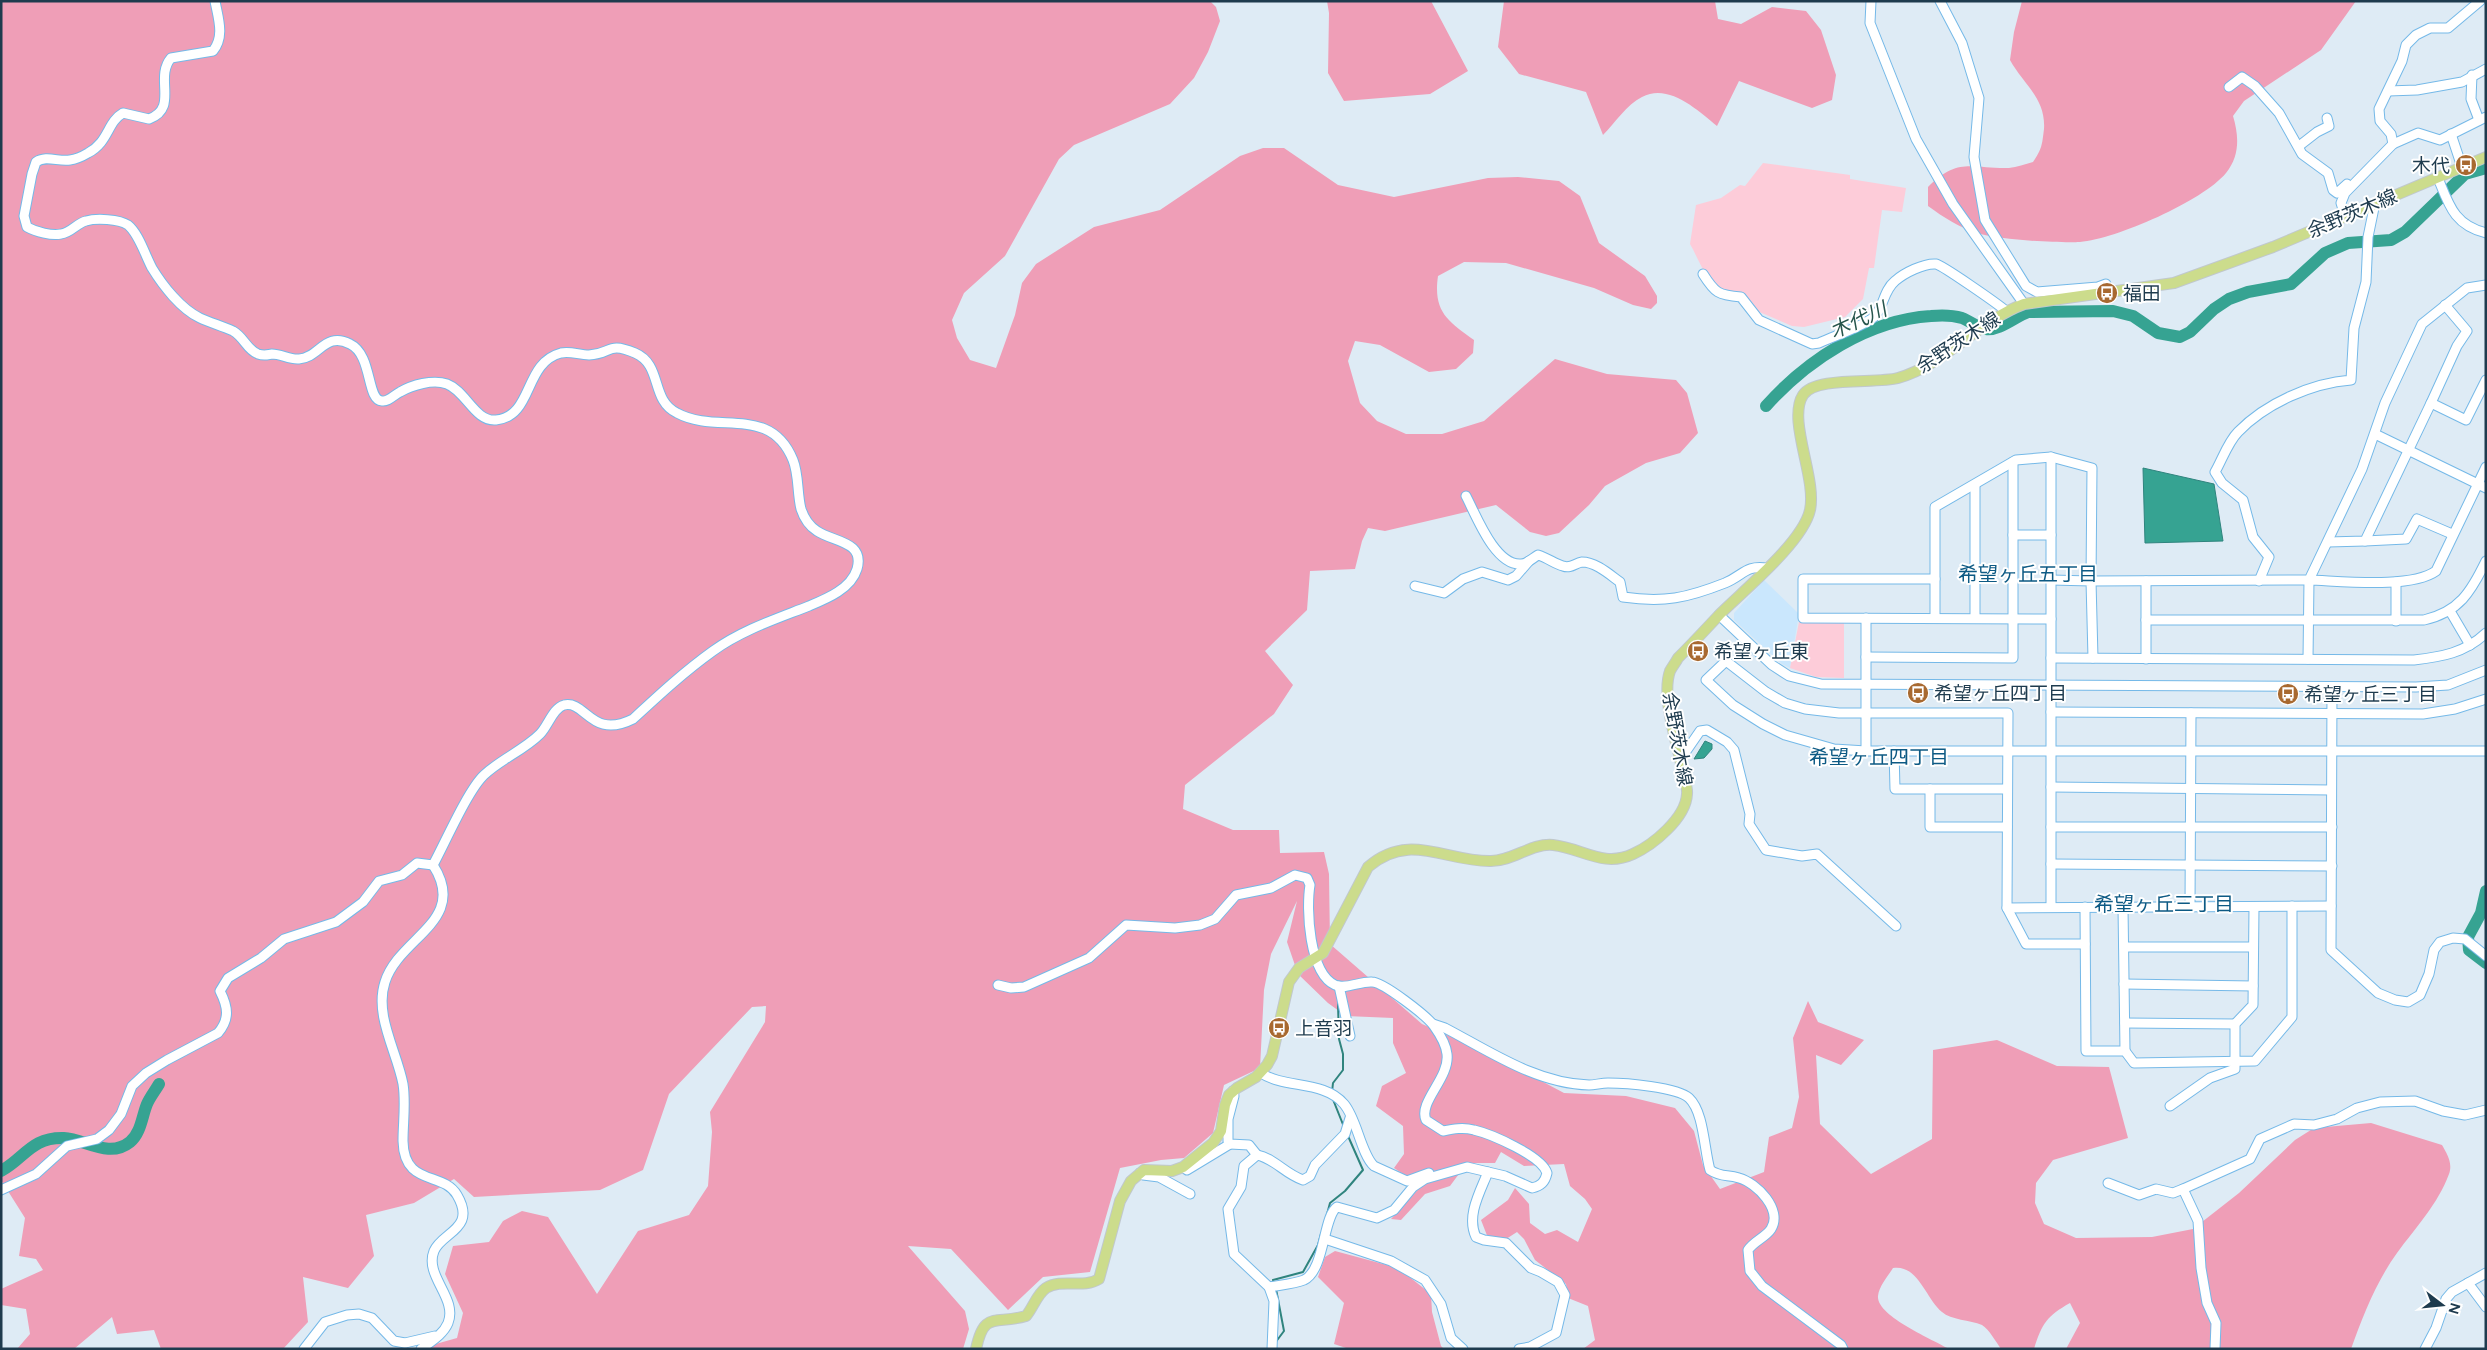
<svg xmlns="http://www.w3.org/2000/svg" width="2487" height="1350" font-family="Figtree,'Noto Sans JP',sans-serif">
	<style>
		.built { fill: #cae7fd }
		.green { fill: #fdccd9 }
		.forest { fill: #ef9eb7 }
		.water { fill: #36a392; stroke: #2f847e }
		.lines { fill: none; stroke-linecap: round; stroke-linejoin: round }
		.stream { stroke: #2f847e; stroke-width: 2 }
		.river { stroke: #36a392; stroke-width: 12 }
		.minor-casing { stroke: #75b9e8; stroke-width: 11 }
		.major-casing { stroke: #c0c8cd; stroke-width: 12 }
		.minor { stroke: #fff; stroke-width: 9 }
		.major { stroke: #ccdc8c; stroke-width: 10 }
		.labels { text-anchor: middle; stroke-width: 4; stroke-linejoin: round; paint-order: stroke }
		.poi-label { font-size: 19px; fill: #1e3b4e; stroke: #fff; text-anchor: start }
		.street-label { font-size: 19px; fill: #1e3b4e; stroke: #fff }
		.water-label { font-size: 20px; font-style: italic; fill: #27554d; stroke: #fff }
		.neighbourhood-label { font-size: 20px; fill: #0d5a84; stroke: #fff }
	</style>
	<rect width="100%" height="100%" fill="#deebf5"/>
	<!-- built -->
	<polygon class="built" points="1764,580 1799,614 1790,668 1782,664 1734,620 1734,613"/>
	<!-- green -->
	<g class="green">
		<path d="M1763,163L1850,175V179L1906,188L1902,212L1882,210L1874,268H1869L1863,299L1845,317L1804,327L1792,326L1757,311L1745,294C1739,293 1734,294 1729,293C1708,289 1699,259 1690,244L1696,205L1721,198L1740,185L1745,186Z"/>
		<polygon points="1799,622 1844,622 1844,678 1816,677 1790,668"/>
	</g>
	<!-- forest -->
	<g class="forest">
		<path d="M1,1H1210L1216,7L1220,21L1208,52L1194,78L1170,104L1074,145L1059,159L1005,256L964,293L952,320L957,338L970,360L996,368L1015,315L1022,283L1036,264L1094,227L1160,210L1240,156L1263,148H1284L1338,185L1394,197L1488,178L1518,177L1559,181L1580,196L1599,243L1645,276L1657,296V303L1651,309L1633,305L1594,288L1506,263L1464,262L1438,276C1433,311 1447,321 1474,340L1473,353L1456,369L1429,372L1380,345L1355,341L1348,361L1360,403L1377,421L1406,434H1442L1484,421L1555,359L1607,374L1676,380L1687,393L1698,433L1680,453L1646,463L1605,486L1589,505L1559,533L1546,536L1530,532L1496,505L1385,531L1368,528L1362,541L1355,569L1310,571L1307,610L1265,651L1293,685L1274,714L1185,785L1183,809L1233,830H1279L1280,853L1324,852L1329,874L1330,944L1422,1024L1491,1054L1564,1093L1626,1096L1675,1108L1694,1131L1703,1165L1720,1189L1764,1172L1769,1137L1792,1128L1799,1097L1793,1038L1808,1001L1818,1022L1864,1040L1841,1065L1816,1055L1820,1124L1871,1174L1932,1139L1933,1050L1997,1040L2057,1066L2109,1067L2128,1138L2053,1160L2036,1183L2035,1203L2044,1224L2076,1238L2152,1237L2193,1229L2239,1193L2295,1140L2314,1128L2371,1123L2442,1145C2447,1154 2453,1163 2449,1174C2438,1204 2416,1227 2397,1253C2376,1282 2363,1316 2351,1349H2066L2080,1323L2070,1303C2047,1316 2042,1323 2034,1349H2001C1996,1342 1989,1329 1982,1325C1970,1320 1951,1320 1942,1312C1926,1299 1918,1264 1893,1268C1888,1276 1879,1286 1878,1296C1876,1316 1934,1340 1949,1349H1583L1595,1340L1588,1306L1568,1298L1566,1284L1535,1260L1524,1239L1517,1232L1503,1241L1488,1238L1481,1220L1508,1200L1515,1188L1529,1204L1530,1223L1545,1234L1557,1230L1578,1242L1592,1209L1585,1199L1570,1186L1564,1164L1524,1166L1501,1152L1495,1163H1467L1450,1186L1425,1194L1401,1220L1391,1219L1421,1186L1394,1168L1404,1154L1403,1126L1376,1106L1382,1086L1406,1073L1393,1043V1018L1346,1016L1328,1003L1298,974L1287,942L1297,901L1271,954L1264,990L1260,1068L1224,1085L1213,1133L1184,1158L1161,1160L1120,1168L1090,1272L1043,1277L1008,1310L951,1249L908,1246L965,1311L969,1329L963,1349H418L457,1338L463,1313L445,1274L453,1246L489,1242L503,1221L522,1211L548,1217L597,1294L638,1231L689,1215L708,1186L712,1132L710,1112L765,1022L766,1006L752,1007L669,1094L643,1170L600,1190L474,1197L454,1179L414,1203L366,1215L374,1256L348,1288L303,1277L308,1322L283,1349H161L154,1330L117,1334L112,1317L74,1349H17L30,1334L26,1309L1,1305V1289L43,1270L36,1259L19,1256L25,1218L1,1180Z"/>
		<polygon points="1327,1 1431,1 1468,71 1430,94 1344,101 1328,73 1329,13"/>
		<path d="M1504,1H1715L1718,19L1741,24L1772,7L1806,11L1821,30L1836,75L1832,100L1812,108L1739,81L1717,126C1697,110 1669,83 1642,97C1627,104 1615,123 1603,135L1586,92L1519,74L1498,47Z"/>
		<path d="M2022,1H2356L2321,50L2244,101L2233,116C2239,136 2240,156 2226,173C2203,201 2116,239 2080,242C2058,243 1998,240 1978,233C1960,228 1943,217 1928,206V187C1958,156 1973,169 2009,168C2017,167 2025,164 2033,162C2042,149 2042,145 2044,129C2046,98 2023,84 2010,60L2014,32Z"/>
		<polygon points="1335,1251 1398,1268 1431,1294 1432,1312 1441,1346 1444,1349 1349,1349 1334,1344 1344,1303 1318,1277 1325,1257"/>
	</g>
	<!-- water -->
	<g class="water">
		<polygon points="2143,468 2214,484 2223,541 2145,543"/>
		<polygon points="1705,741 1712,744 1712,749 1704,758 1694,759"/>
	</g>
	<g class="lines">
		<!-- stream -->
		<g class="stream">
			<polyline points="1332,1092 1333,1083 1343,1070 1343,1054 1339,1039 1338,1004"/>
			<polyline points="1332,1097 1344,1127"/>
			<polyline points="1326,1218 1330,1203 1345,1191 1363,1170 1348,1136"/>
			<polyline points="1274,1282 1273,1280 1303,1272 1318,1245 1321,1234"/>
			<polyline points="1275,1343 1284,1331 1276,1289"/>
		</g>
		<!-- river -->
		<g class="river">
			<path d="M1766,406C1807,360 1868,320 1931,316C1941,315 1952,315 1962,318C1970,321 1978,328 1986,329C1999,331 2016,316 2028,312L2113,311L2133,316L2158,333L2180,337L2190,332L2214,309L2229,299L2248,292L2291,284L2325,253L2348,243L2391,240L2405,232L2465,174L2486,168"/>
			<polyline points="2486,891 2481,913 2468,937 2469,950 2486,963"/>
			<path d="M1,1171C25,1158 31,1137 64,1138C85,1139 109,1159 130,1142C141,1133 142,1116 147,1104C150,1097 155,1091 159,1084"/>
		</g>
		<!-- minor casing -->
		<g class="minor-casing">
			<g id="minor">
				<path d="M215,1C218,18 225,36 213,51L171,58C154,78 179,108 149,119L123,113C107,122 109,142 88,153C83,156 77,159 70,160C59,162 46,155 36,162L32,174L24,216L27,227C36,232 52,236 61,234C71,233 77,223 86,221C96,218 119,219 128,225C139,234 145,255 152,268C163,286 181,309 200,318C211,323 222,326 233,331C244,337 247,350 258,354C264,356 266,355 272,354C281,354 290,360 299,359C319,358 325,331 350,344C373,355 366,400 382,401C388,402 394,395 400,392C412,385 433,379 447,384C466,391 475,422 496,420C534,416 523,363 561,353C571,351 579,355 589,355C612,354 607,341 635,353C663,365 650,400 677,413C718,435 770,404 793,460C799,475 797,493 801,509C804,518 809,526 817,531C833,542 865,541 857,569C851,589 826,599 809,606C776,619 742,630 713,651C685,671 659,695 633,719C591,740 586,700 564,705C553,708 548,726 540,734C524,750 501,759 484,775C468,790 445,843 433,865"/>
				<polyline points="1871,1 1870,23 1916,139 1953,204 2024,304"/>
				<polyline points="1940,1 1962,43 1979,98 1974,157 1985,220 2026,286 2037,292 2098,287 2106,284"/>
				<polyline points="2472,75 2471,99 2479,120"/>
				<polyline points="2229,87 2242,77 2255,86 2279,113 2302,154 2328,173 2333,190 2337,193 2347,184"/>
				<polyline points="2388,91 2417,90 2462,82 2486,69"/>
				<polyline points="2451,134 2462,167"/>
				<polyline points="2393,144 2418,133 2440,140 2486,117"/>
				<polyline points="2299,146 2317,132 2329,126 2327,118"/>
				<path d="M2438,178C2449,205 2454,225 2486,233"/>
				<polyline points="2345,216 2341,203 2345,193 2393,144 2391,134 2380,121 2379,109 2402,61 2406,45 2416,35 2430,28 2448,28 2480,1"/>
				<path d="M1703,274C1715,293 1718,295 1741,297L1759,320L1812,344L1819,343C1834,336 1862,327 1874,317C1884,307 1883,291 1895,281C1904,273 1924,263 1936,264C1942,265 1998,304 2006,311"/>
				<polyline points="2445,305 2467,331 2457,346 2431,403 2466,420 2486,380"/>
				<polyline points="2375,434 2486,488"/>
				<polyline points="2051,457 2051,907"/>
				<polyline points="1975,485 1975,618"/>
				<path d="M1466,496C1476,515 1495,566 1521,564C1527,564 1533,558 1538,555C1548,558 1555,564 1563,566C1571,569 1575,563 1582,562C1596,562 1610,575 1620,582L1623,597C1664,603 1687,598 1725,583C1744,575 1745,565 1767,568"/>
				<polyline points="2013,535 2051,535"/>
				<polyline points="2365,541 2406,539 2417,519 2452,534"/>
				<polyline points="2328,542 2365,541 2431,403"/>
				<polyline points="1935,579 1803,579 1803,618 2051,619"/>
				<polyline points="2051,580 2091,581 2093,658"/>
				<polyline points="2146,581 2146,659"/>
				<path d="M2259,581L2269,557L2253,537L2243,500L2222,483L2215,472C2222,460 2228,442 2238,432C2266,403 2312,383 2351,380L2354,328L2366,282L2368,237L2375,203"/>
				<polyline points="1415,586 1444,593 1463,579 1482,572 1508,580 1516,576 1529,561"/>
				<polyline points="2450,611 2470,645"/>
				<polyline points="1719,615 1772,665 1789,676 1821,684 2416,687 2448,685 2486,670"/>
				<polyline points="1866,618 1866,751"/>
				<polyline points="1935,618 1935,507 2016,460 2051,457 2092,468 2091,581 2309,580 2362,469 2385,403 2422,324 2467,288 2486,285"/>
				<path d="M2146,620H2424C2459,612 2471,592 2486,561"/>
				<polyline points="2396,621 2396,582"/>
				<polyline points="1866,657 2013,658 2013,462"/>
				<path d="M2051,658L2414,660C2441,657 2465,653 2486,633"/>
				<path d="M2308,659L2309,580C2341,581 2411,589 2436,571L2486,467"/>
				<polyline points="2332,687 2331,950 2378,993 2395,1000 2408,1002 2420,995 2429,974 2434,950 2440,942 2453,938 2465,939 2486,956"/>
				<polyline points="2051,712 2423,714 2455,709 2486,699"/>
				<polyline points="1894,751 1895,789 2007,789"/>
				<polyline points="1680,760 1700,731 1707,730 1727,742 1734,750 1750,814 1749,824 1766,850 1802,856 1817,854 1896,926"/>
				<polyline points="2051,787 2331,790"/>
				<polyline points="1930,789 1930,827 2007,827"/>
				<polyline points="2051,827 2332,827"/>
				<polyline points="2051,864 2332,866"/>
				<polyline points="2085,907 2086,1051 2125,1051 2134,1063 2255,1061 2292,1017 2292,906"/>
				<polyline points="2123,907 2125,1051"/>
				<polyline points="2190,907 2191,713"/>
				<polyline points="2007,908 2331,906"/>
				<polyline points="2085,944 2026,944 2007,908 2008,713 1839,713 1805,709 1785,703 1766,692 1726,661 1706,680 1733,705 1763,724 1785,735 1834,749 1866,751 2486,751"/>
				<polyline points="2124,947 2253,947"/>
				<polyline points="2124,984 2253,986"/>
				<path d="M998,985L1011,988L1024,987L1089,958L1126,925L1175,928L1200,925L1215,919L1236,895L1271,888L1295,875L1307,878L1310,885C1306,909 1309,973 1335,985C1346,990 1360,981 1372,982C1383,982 1427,1016 1434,1026C1439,1033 1446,1045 1447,1054C1450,1078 1418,1102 1426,1120L1443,1131C1453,1129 1463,1127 1474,1130C1491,1134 1542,1156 1547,1173C1545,1182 1541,1186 1532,1188L1505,1176L1467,1167L1425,1179L1413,1187L1394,1210L1377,1218L1337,1207C1323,1216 1325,1270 1304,1280C1294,1284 1280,1285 1269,1287"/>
				<polyline points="1339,986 1350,1036"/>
				<polyline points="2125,1023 2235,1024"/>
				<path d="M1433,1024L1445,1028C1489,1051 1537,1084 1589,1085C1595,1085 1601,1083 1608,1083C1625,1083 1677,1087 1689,1098C1704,1112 1704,1149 1710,1170C1722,1178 1727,1174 1739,1178C1757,1183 1783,1210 1771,1229C1766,1237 1754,1241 1748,1250L1750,1271L1762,1286L1841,1345L1843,1349"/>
				<path d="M1261,1073C1285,1089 1324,1080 1344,1104C1357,1119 1361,1154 1374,1166L1407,1181L1429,1173"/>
				<polyline points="1233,1091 1234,1096 1228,1119 1228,1141 1230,1144 1249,1145 1257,1155"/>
				<polyline points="2170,1106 2210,1078 2235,1069 2235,1024 2253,1005 2254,907"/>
				<polyline points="1257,1155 1244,1166 1241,1187 1228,1209 1234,1254 1269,1287 1274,1301 1272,1349"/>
				<path d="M1257,1155C1274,1158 1285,1174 1303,1180L1310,1176L1315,1165L1345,1134L1350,1118"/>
				<polyline points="1183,1167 1187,1170 1230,1144"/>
				<path d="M1488,1172C1480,1192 1466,1216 1476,1237L1484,1240L1506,1243L1531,1268L1541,1272L1558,1282L1565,1295L1556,1333L1530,1347L1519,1349"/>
				<polyline points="1140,1173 1143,1175 1159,1177 1190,1194"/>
				<polyline points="2108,1183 2139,1195 2156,1189 2173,1193 2183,1189"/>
				<path d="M1,1190L36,1174L67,1146L97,1139L109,1130L121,1114L132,1086L146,1073L167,1060L218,1033C230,1019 228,1007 220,991L228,978L261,958L284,939L336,922L363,902L379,881L402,875L417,863L433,865"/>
				<polyline points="1325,1239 1391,1261 1425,1280 1441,1304 1451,1338 1463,1349"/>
				<polyline points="2468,1283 2486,1307"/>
				<polyline points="304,1349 325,1322 347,1315 359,1314 372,1318 394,1341 405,1343 435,1336"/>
				<path d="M421,1349C430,1342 443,1335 448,1323C458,1298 424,1276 434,1251C442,1232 477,1229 457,1195C443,1171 404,1187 403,1141C403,1122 406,1103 403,1084C397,1052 374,1015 385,982C399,937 469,921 433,865"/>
				<polyline points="2215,1349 2216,1323 2207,1303 2201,1268 2198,1221 2183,1189 2250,1159 2260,1139 2294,1124 2314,1125 2337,1119 2357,1108 2380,1102 2415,1101 2443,1111 2465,1115 2486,1110"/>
				<polyline points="2425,1349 2436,1328 2446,1299 2452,1292 2486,1273"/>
			</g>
		</g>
		<!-- major casing -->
		<g class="major-casing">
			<path id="major" d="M976,1349C984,1310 995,1325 1026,1316C1033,1308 1037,1294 1046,1288C1062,1278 1083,1289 1099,1279L1120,1201L1131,1181L1144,1170L1172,1171L1183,1167L1213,1143L1221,1131L1225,1105L1229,1095L1237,1088L1256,1077L1267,1065L1272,1056L1289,982L1299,968L1323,953L1368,867C1409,831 1446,862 1491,861C1513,861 1531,843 1553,845C1582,848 1603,868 1633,854C1653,845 1686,818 1687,794C1688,787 1683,776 1682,768C1677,743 1661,696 1670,671C1672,667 1676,662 1678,658C1692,644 1706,629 1720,614C1744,590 1803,542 1810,510C1817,478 1787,420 1803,395C1815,376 1876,384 1898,378C1945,365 1978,321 2024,304L2174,283L2273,247L2486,157"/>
		</g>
		<!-- minor -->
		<use href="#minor" class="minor"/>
		<!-- major -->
		<use href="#major" class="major"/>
	</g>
	<!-- icons -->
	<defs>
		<g id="bus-disc" transform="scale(1.125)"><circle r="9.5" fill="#a86930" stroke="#fff"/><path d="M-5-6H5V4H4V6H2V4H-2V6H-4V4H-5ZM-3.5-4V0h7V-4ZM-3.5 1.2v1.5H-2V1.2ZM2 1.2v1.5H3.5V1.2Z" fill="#fff"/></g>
	</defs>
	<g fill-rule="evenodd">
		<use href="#bus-disc" x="2466" y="165"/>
		<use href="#bus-disc" x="2107" y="293"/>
		<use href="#bus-disc" x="1698" y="651"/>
		<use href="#bus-disc" x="1918" y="693"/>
		<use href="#bus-disc" x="2288" y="694"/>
		<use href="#bus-disc" x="1279" y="1028"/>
	</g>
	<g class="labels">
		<!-- poi labels -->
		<g class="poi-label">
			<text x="2450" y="172" text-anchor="end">木代</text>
			<text x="2123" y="300">福田</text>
			<text x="1714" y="658">希望ヶ丘東</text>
			<text x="1934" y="700">希望ヶ丘四丁目</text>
			<text x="2304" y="701">希望ヶ丘三丁目</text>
			<text x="1295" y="1035">上音羽</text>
		</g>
		<!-- street labels -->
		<g class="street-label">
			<text transform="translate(2352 213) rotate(-23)" y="7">余野茨木線</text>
			<text transform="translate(1958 342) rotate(-33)" y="7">余野茨木線</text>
			<text transform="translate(1678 739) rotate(80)" y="7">余野茨木線</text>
		</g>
		<!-- water labels -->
		<g class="water-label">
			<text transform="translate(1858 320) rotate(-24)" y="7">木代川</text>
		</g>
		<!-- neighbourhood labels -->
		<g class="neighbourhood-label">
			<text x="2028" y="581">希望ヶ丘五丁目</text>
			<text x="1879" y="764">希望ヶ丘四丁目</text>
			<text x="2164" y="911">希望ヶ丘三丁目</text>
		</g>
	</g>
	<!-- border -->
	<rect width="2487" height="1350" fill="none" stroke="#1e3b4e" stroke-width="5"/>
	<!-- north arrow -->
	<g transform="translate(2442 1305) rotate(106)" stroke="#ffffff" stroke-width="4" paint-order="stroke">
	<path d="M0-4L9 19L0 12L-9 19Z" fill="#1e3b4e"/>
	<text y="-8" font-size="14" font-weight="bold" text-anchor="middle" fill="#1e3b4e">N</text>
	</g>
</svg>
